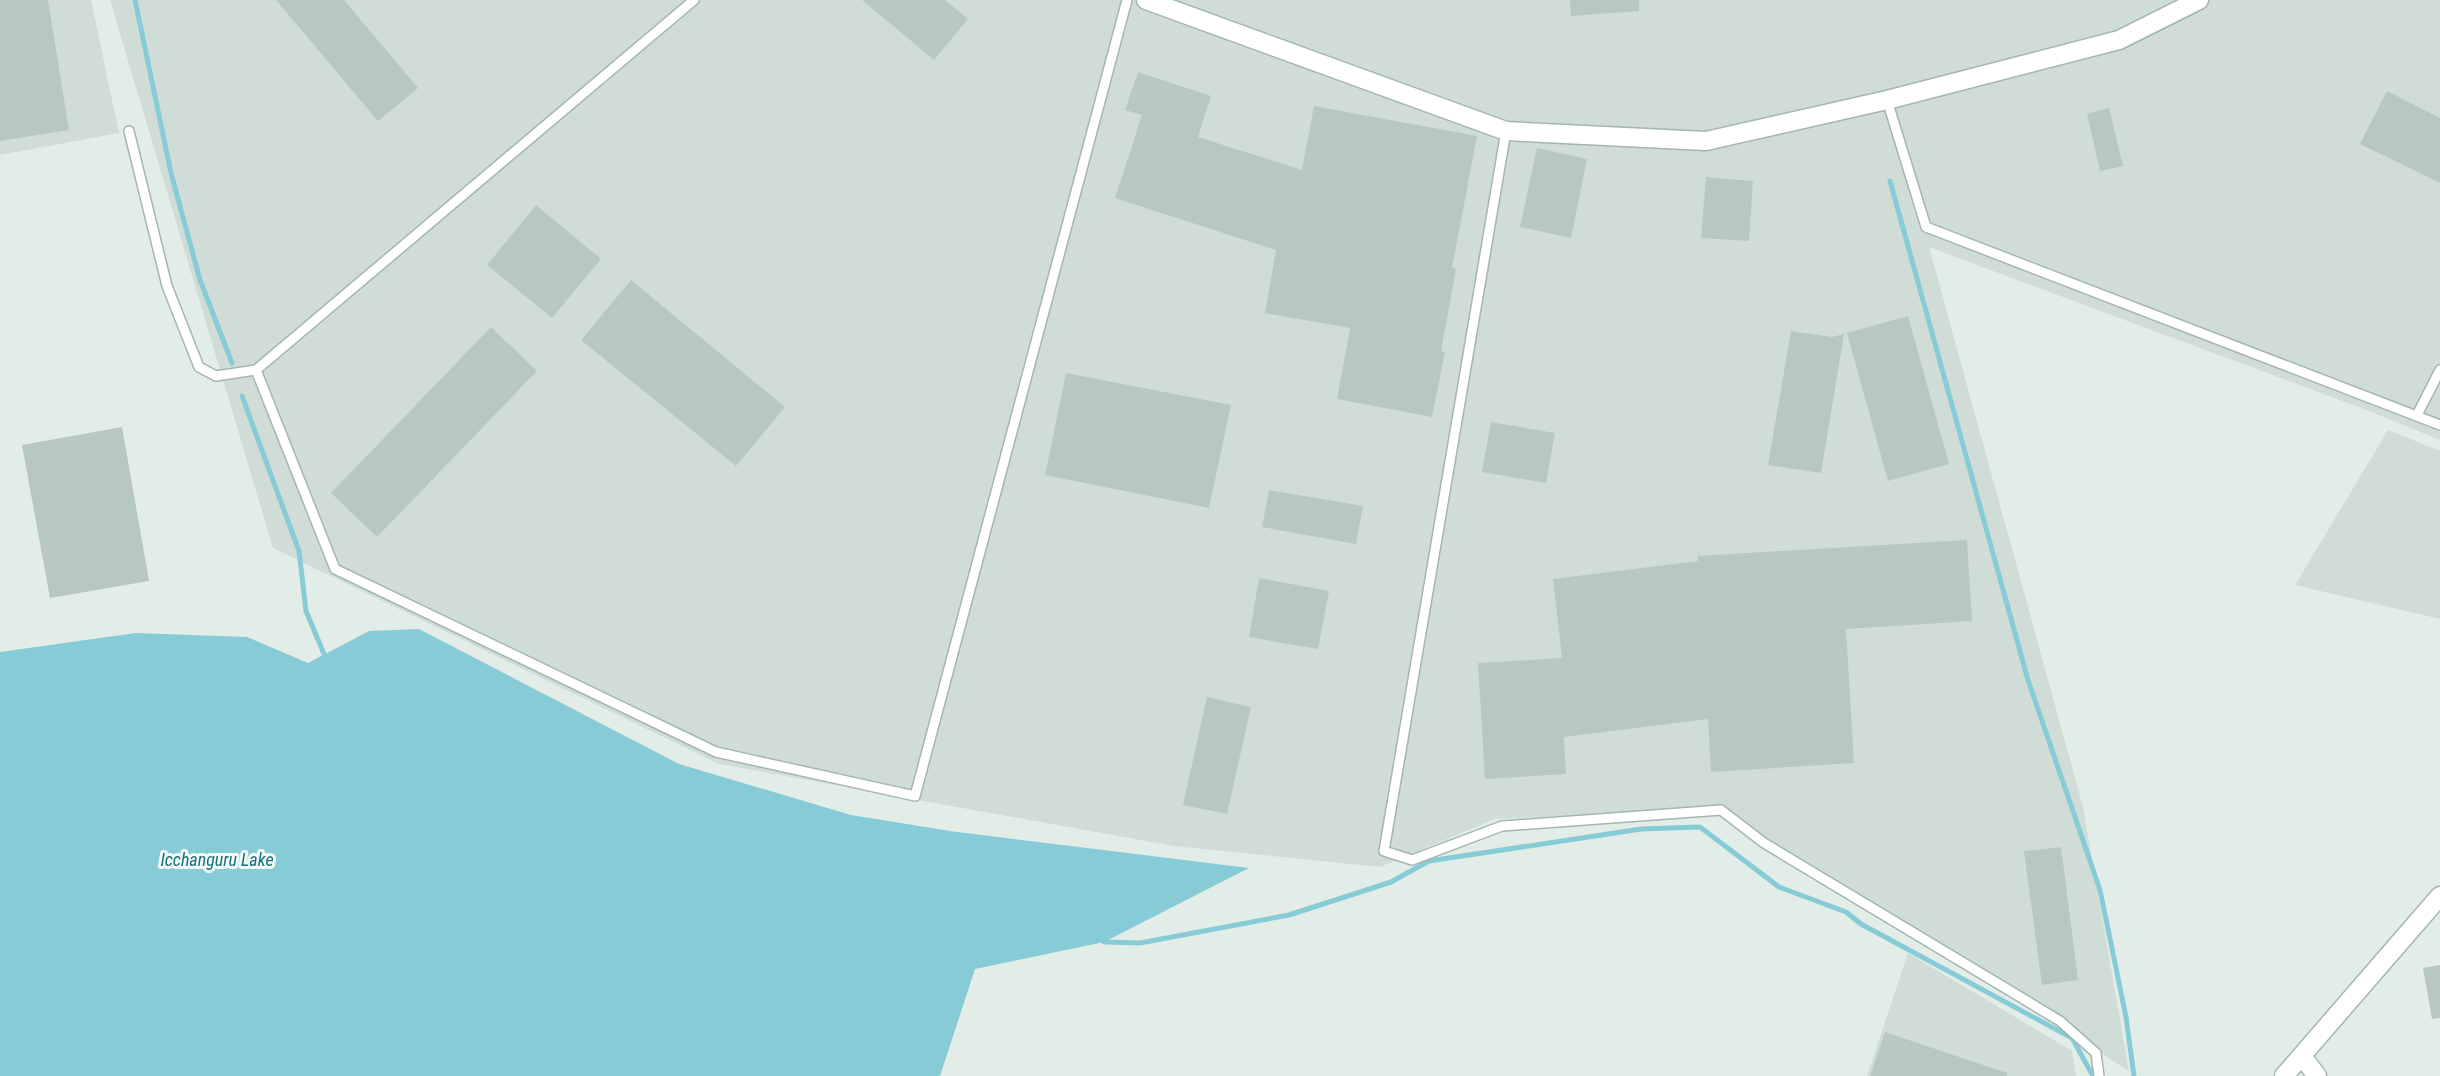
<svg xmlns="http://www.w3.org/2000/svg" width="2440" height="1076" font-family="'Roboto Condensed',sans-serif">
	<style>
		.built { fill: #d0ddd7 }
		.water { fill: #87cbd6 }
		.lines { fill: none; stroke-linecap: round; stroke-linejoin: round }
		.stream { stroke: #87cbd6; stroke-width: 5 }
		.building { fill: #b7c8c1 }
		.service-casing { stroke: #a4b6af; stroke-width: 12 }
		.minor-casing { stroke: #a4b6af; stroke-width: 21 }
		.tertiary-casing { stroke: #a4b6af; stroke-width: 21 }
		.service { stroke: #fff; stroke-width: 9 }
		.minor { stroke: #fff; stroke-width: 18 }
		.tertiary { stroke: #fff; stroke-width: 18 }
		.labels { text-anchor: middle; stroke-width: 6; stroke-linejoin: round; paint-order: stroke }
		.water-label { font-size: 18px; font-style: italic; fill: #177080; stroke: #f3faf6 }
	</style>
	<rect width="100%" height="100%" fill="#e2ede8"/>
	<!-- built -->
	<g class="built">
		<polygon points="0,0 91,0 119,133 0,155"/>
		<polygon points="110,0 2440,0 2440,440 2369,411 1929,247 2083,807 2129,1071 1718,809 1495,819 1380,867 1174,846 719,764 273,548"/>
		<polygon points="2388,430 2440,451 2440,619 2295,585"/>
		<polygon points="1908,953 2072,1051 2076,1076 1867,1076"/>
	</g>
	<!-- water -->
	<polygon class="water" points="419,629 679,764 851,815 950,831 1249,868 1104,942 975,969 940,1076 0,1076 0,652 136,633 247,637 308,663 369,631"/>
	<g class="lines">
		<!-- stream -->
		<g class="stream">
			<polyline points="135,0 171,173 200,280 232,363"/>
			<polyline points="1890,181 2028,680 2100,890 2126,1017 2134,1076"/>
			<polyline points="242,396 299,551 306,611 324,654"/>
			<polyline points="1104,942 1140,943 1289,915 1391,882 1429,861 1641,829 1700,827 1779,887 1846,912 1861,924 2072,1038 2093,1076"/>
		</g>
	</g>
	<!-- building -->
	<g class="building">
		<polygon points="0,0 48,0 69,130 0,141"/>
		<polygon points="276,0 344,0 418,88 378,121"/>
		<polygon points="862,0 945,0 968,19 934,60"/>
		<polygon points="1570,0 1639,0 1639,11 1571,16"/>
		<polygon points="1138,72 1211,96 1198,137 1302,170 1314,106 1477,136 1452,268 1456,269 1441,351 1445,352 1432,417 1337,399 1350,328 1265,313 1276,250 1115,198 1142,115 1125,110"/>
		<polygon points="2387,91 2440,118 2440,183 2360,144"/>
		<polygon points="2109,108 2123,166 2100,171 2087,114"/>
		<polygon points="1537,148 1587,159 1571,238 1520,227"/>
		<polygon points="1706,177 1753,181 1749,241 1701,238"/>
		<polygon points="536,205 601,259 552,318 487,265"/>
		<polygon points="631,280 785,407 736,466 581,340"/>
		<polygon points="1908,316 1949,464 1888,481 1847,333"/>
		<polygon points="491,327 537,371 377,537 331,493"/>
		<polygon points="1791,331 1832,337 1844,334 1821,473 1768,465"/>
		<polygon points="1066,373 1231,405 1209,508 1045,475"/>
		<polygon points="1491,422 1555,433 1546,483 1482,472"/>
		<polygon points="122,427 149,581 50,598 22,445"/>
		<polygon points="1269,490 1363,506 1356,544 1262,527"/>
		<polygon points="1967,540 1972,621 1846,629 1854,763 1711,772 1708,719 1564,737 1566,774 1485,779 1478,663 1562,658 1553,579 1698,561 1698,556"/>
		<polygon points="1259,578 1329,591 1318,649 1249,637"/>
		<polygon points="1207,697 1251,707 1227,814 1183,805"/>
		<polygon points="2061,847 2078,980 2042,985 2024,851"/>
		<polygon points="2440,965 2440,1018 2432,1019 2423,968"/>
		<polygon points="1885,1032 2007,1073 2007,1076 1870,1076"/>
	</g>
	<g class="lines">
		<!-- service casing -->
		<g class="service-casing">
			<g id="service">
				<polyline points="694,0 256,370 335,569 716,752 915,796 1127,0"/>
				<polyline points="1887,100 1926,227 2440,425"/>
				<polyline points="129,131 167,286 199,367 216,376 256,370"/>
				<polyline points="1506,131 1384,851 1412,860 1502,826 1721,810 1764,843 2060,1021 2096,1053 2099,1076"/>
				<polyline points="2417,415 2440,370"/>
			</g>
		</g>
		<!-- minor casing -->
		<g class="minor-casing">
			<polyline id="minor" points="2302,1056 2317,1076"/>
		</g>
		<!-- tertiary casing -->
		<g class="tertiary-casing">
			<g id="tertiary">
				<polyline points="1146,0 1506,131 1706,141 1887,100 2119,40 2199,0"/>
				<polyline points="2284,1076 2440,896"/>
			</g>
		</g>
		<!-- service -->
		<use href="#service" class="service"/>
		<!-- minor -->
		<use href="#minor" class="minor"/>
		<!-- tertiary -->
		<use href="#tertiary" class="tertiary"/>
	</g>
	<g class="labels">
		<!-- water labels -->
		<g class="water-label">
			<text x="217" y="866">Icchanguru Lake</text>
		</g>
	</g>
</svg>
